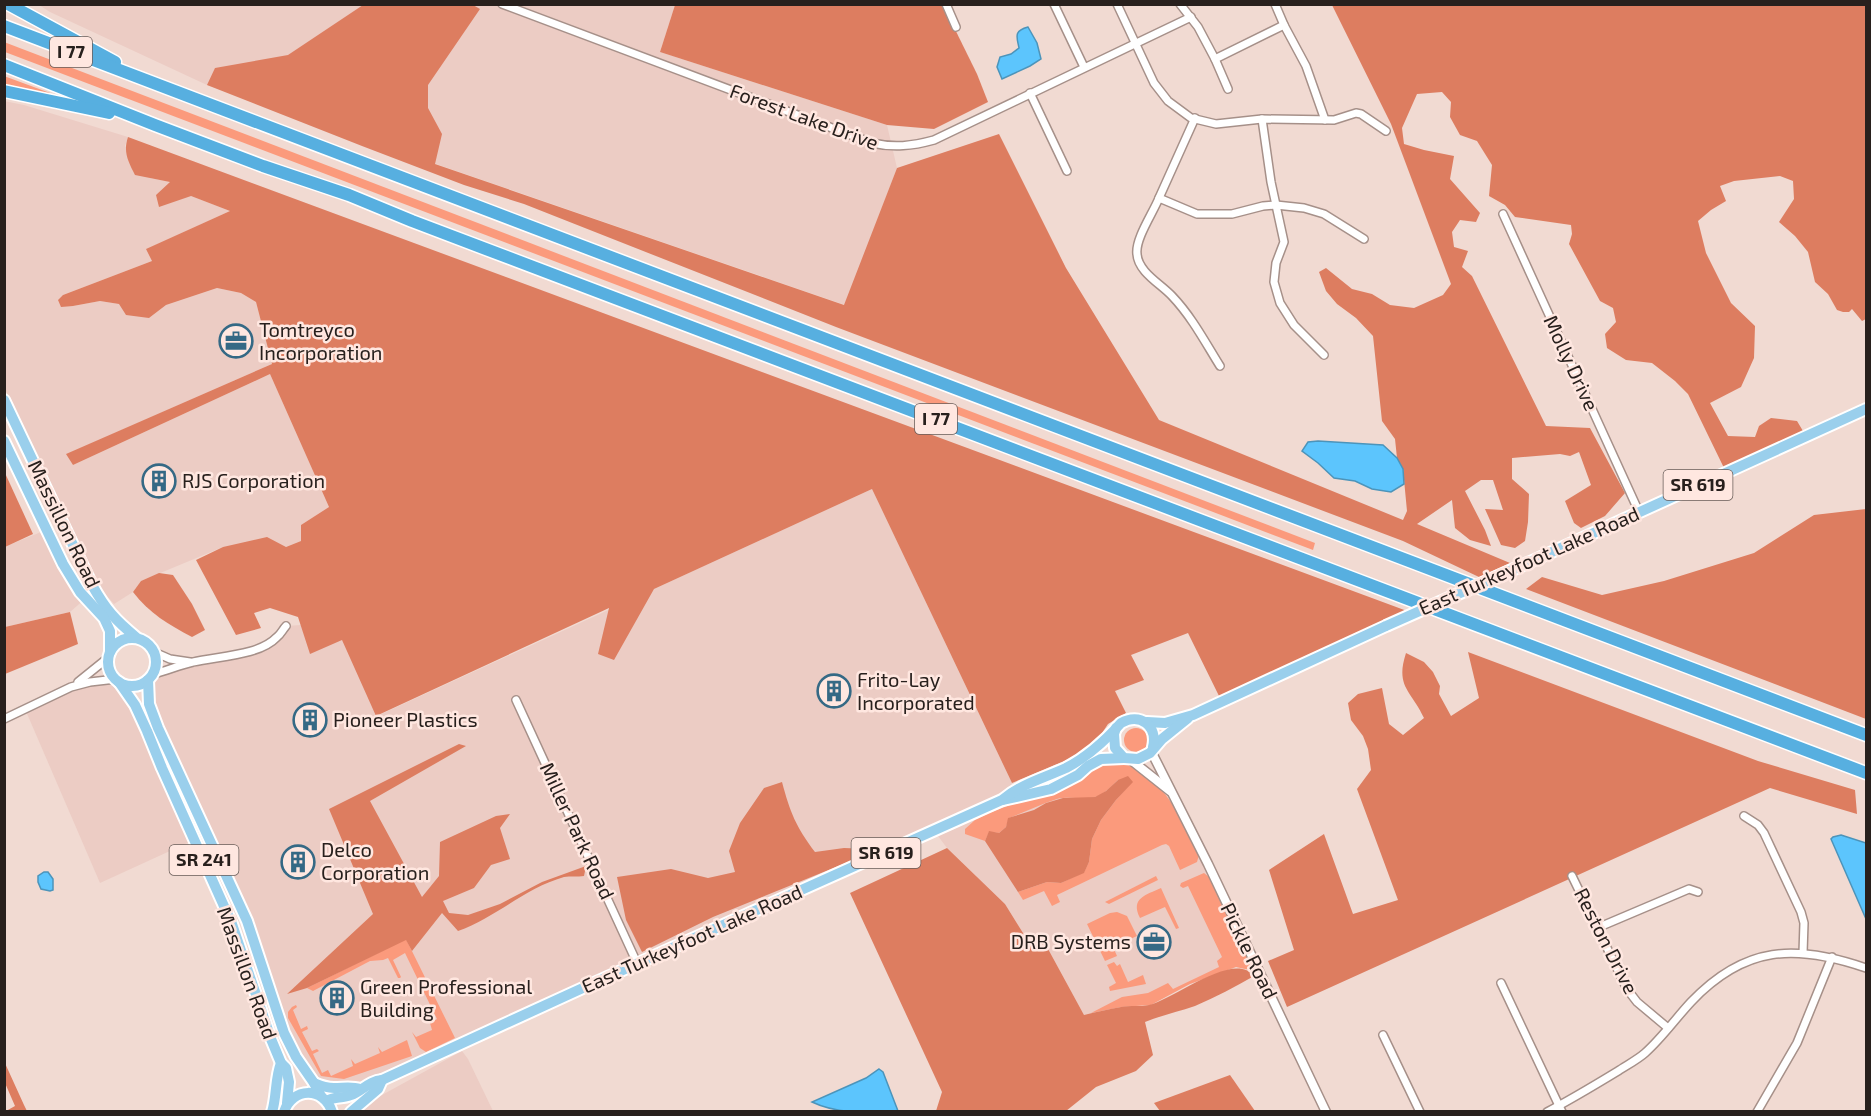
<svg xmlns="http://www.w3.org/2000/svg" width="1871" height="1116" font-family="'Exo 2',sans-serif">
	<style>
		.built { fill: #ecccc4 }
		.green { fill: #fb9a7c }
		.forest { fill: #dd7d60 }
		.water { fill: #5cc5fd; stroke: #4c94ba; stroke-width: 1.5 }
		.lines { fill: none; stroke-linecap: round; stroke-linejoin: round }
		.minor-casing { stroke: #a69089; stroke-width: 10 }
		.tertiary-casing { stroke: #a69089; stroke-width: 11 }
		.primary-casing { stroke: #fff; stroke-width: 14 }
		.motorway-casing { stroke: #fff; stroke-width: 15 }
		.minor { stroke: #fff; stroke-width: 7 }
		.tertiary { stroke: #fff; stroke-width: 8 }
		.primary { stroke: #9acfec; stroke-width: 10 }
		.motorway { stroke: #57afe0; stroke-width: 12 }
		.primary-bridge-casing { stroke: #fff; stroke-width: 14; stroke-linecap: butt }
		.primary-bridge { stroke: #9acfec; stroke-width: 10 }
		.labels { text-anchor: middle; stroke-width: 5; stroke-linejoin: round; paint-order: stroke }
		.shield { fill: #ffe7e0; stroke: #685c58; stroke-width: 1.5 }
		.shield-label { font-size: 18px; font-weight: bold; fill: #28201d }
		.street-label { font-size: 20px; fill: #28201d; stroke: #ffe7e0 }
		.poi-label { font-size: 20px; fill: #28201d; stroke: #ffe7e0; text-anchor: start }
	</style>
	<rect width="100%" height="100%" fill="#f1dad2"/>
	<!-- built -->
	<g class="built">
		<polygon points="39,5 675,5 660,52 887,125 897,168 845,305 207,85 50,12"/>
		<polygon points="4,101 24,105 128,137 125,146 150,178 171,182 191,196 230,211 147,249 152,261 63,295 73,306 100,301 119,304 149,318 166,305 217,288 241,293 256,302 272,364 67,454 73,465 270,374 329,507 301,525 301,541 286,547 223,547 141,581 133,592 114,604 99,587 5,389"/>
		<polygon points="872,489 1012,783 1002,800 360,1089 324,1087 296,1057 247,921 158,728 148,680 153,674 231,656 277,638 286,626 301,625 311,653 342,639 377,716"/>
		<polygon points="46,530 86,598 70,612 5,627 4,547"/>
		<polygon points="119,682 194,840 100,883 25,709 71,687"/>
		<polygon points="1092,770 1165,793 1178,811 1250,962 1250,970 1236,967 1190,984 1121,1007 1084,1015 1041,936 1028,941 1005,904 947,848 938,836 989,813 1010,805 1051,794 1078,780"/>
		<polygon points="462,1051 468,1059 493,1111 357,1112 362,1106"/>
	</g>
	<!-- green -->
	<g class="green">
		<polygon points="4,42 1315,543 1313,550 5,52"/>
		<polygon points="4,76 50,93 49,94 5,86"/>
		<circle cx="1136" cy="740" r="12"/>
		<path d="M1123,762C1166,781 1180,815 1199,855L1197,862L1180,870L1169,846L1166,844L1162,845L1057,895L1060,902L1052,906L1044,891L1023,900L1018,892L1047,882L1061,883L1084,872L1089,862L1092,839L1101,820L1116,800L1132,782L1118,780C1111,786 1104,795 1095,797C1083,800 1069,796 1057,799C1041,804 1025,812 1009,818L1006,827L999,833L989,832L985,841L965,834V829L975,820L989,813L1010,805L1051,794L1078,780L1101,764Z"/>
		<polygon points="1204,873 1209,877 1250,962 1250,970 1236,967 1190,984 1151,1005 1121,1007 1091,1013 1122,997 1148,993 1168,983 1173,989 1219,967 1217,961 1222,957 1188,886 1183,888 1180,886 1181,883"/>
		<polygon points="1156,876 1158,880 1109,904 1105,902"/>
		<path d="M1161,888L1179,928L1176,929L1165,907L1140,918C1130,898 1146,895 1161,888Z"/>
		<polygon points="1117,912 1127,916 1137,936 1113,947 1117,956 1105,961 1087,924 1110,913"/>
		<polygon points="406,939 455,1038 426,1052 420,1048 412,1032 416,1037 432,1030 430,1023 437,1019 405,953 393,960 401,977 400,978 398,978 388,958 383,960 370,961 313,991 307,988"/>
		<polygon points="1114,962 1117,966 1120,964 1128,982 1143,975 1146,984 1110,991 1109,987 1116,983 1107,965"/>
		<polygon points="296,1005 297,1007 293,1010 301,1029 307,1026 308,1029 302,1032 312,1051 317,1049 319,1051 313,1054 322,1073 328,1070 331,1076 353,1066 351,1059 355,1064 380,1053 378,1047 382,1052 407,1040 412,1056 344,1079 321,1076 288,1018 288,1012 292,1007"/>
	</g>
	<!-- forest -->
	<g class="forest">
		<polygon points="363,5 473,5 480,9 428,85 428,108 442,134 435,164 844,305 897,168 999,134 1066,268 1159,420 1403,520 1407,511 1403,469 1397,458 1395,439 1382,421 1373,336 1356,318 1337,304 1326,291 1319,272 1326,268 1352,289 1372,294 1390,305 1414,308 1443,295 1451,284 1391,124 1332,5 1866,5 1866,319 1862,321 1852,309 1849,312 1843,312 1837,310 1828,294 1815,282 1808,252 1795,236 1779,222 1794,199 1793,181 1780,176 1734,181 1720,186 1726,201 1711,210 1698,221 1706,253 1731,303 1755,326 1754,358 1741,387 1710,403 1728,436 1755,437 1759,426 1771,418 1797,421 1803,431 1724,468 1688,394 1675,381 1652,363 1626,360 1607,348 1605,334 1616,322 1613,308 1600,301 1569,244 1572,234 1571,225 1515,217 1505,205 1489,196 1492,165 1477,141 1460,135 1450,117 1451,102 1442,92 1417,94 1402,128 1404,144 1424,150 1454,156 1450,179 1480,213 1476,222 1460,220 1452,232 1454,247 1468,251 1462,267 1472,276 1546,426 1590,428 1625,493 1605,516 1581,528 1574,523 1565,501 1591,485 1579,452 1570,456 1560,454 1512,458 1512,479 1529,494 1528,522 1525,541 1515,548 1501,545 1485,509 1503,510 1493,480 1481,480 1465,491 1485,530 1491,546 1470,540 1455,528 1452,500 1417,524 1510,563 1479,577 1403,541 836,327 524,204 464,185 362,146 207,85 215,68 288,55"/>
		<polygon points="675,5 943,5 977,74 988,102 934,129 887,125 660,52"/>
		<path d="M128,137L1407,611L1220,698L1188,633L1131,655L1144,680L1115,691L1126,713L1108,724L1098,739L1076,756L1012,783L872,489L654,589L614,660L598,654L609,608L376,716L342,640L310,654L298,617L270,608L254,613L261,628L236,635L196,560L223,547L267,537L286,547L301,541V525L329,507L270,374L73,465L66,454L272,364L256,302L241,293L217,288L166,305L149,318L126,315L119,304L100,301L73,306L61,307L58,300L63,295L152,261L146,249L230,211L191,196L159,207L156,195L170,182L135,175C128,161 123,152 128,137Z"/>
		<polygon points="5,473 33,534 5,547 4,547"/>
		<polygon points="1866,509 1866,719 1526,589 1542,577 1602,595 1664,581 1754,553 1814,515"/>
		<path d="M159,573L173,575L192,604L205,630L192,637C169,625 149,613 133,592L141,581Z"/>
		<polygon points="70,612 78,644 5,674 5,627"/>
		<path d="M1468,652L1758,761L1855,790L1857,814L1770,788L1287,1007L1268,961L1294,950L1269,870L1324,834L1353,914L1398,900L1357,789L1371,770L1368,749L1363,736L1351,720L1348,703L1358,694L1382,688L1389,724L1403,735L1424,718C1411,690 1395,687 1406,653L1424,662L1433,672L1440,686L1439,694L1451,716L1479,698Z"/>
		<path d="M459,744L466,746L370,801L422,897L439,876L440,842L496,816L510,814L500,828L510,859L491,865L474,888L443,901L449,913L468,915L500,904L542,882L586,866L584,876C578,877 570,876 564,877C525,888 495,918 458,931L442,913L412,951L406,940L307,988L287,994L373,914L329,809Z"/>
		<polygon points="1128,776 1133,782 1116,800 1101,820 1092,839 1089,862 1084,873 1061,883 1047,882 1018,892 985,841 989,831 999,833 1006,827 1008,818 1034,810 1046,803 1063,798 1095,797 1106,791 1118,780"/>
		<path d="M782,782C790,812 796,827 815,852L844,848L870,849L863,856L713,917L642,952L626,920L617,877L671,869L708,878L735,872L729,851L740,823L764,788Z"/>
		<path d="M947,848L1005,904L1028,941L1041,936L1084,1015C1096,1012 1109,1009 1121,1007C1130,1005 1140,1007 1149,1005C1173,1000 1234,950 1254,976C1235,987 1216,997 1195,1006C1178,1012 1162,1015 1145,1022L1153,1055L1136,1071L1096,1087L1066,1111H936L942,1092L850,893Z"/>
		<polygon points="4,1061 24,1105 27,1111 6,1111 15,1106 5,1083"/>
		<polygon points="1230,1075 1255,1111 1160,1111 1154,1103"/>
	</g>
	<!-- water -->
	<g class="water">
		<path d="M1028,27L1037,43L1041,59L1030,66L1002,79L997,67L1000,57L1011,54L1019,48C1017,37 1013,31 1028,27Z"/>
		<polygon points="1318,441 1383,445 1397,458 1403,469 1404,484 1391,492 1372,489 1355,481 1334,478 1318,463 1302,451 1308,442"/>
		<polygon points="1841,835 1866,843 1866,919 1831,839 1833,837"/>
		<polygon points="44,872 48,872 53,879 53,890 50,891 41,889 38,882 38,876"/>
		<path d="M879,1069L883,1072L898,1111C869,1112 839,1115 812,1102L866,1078Z"/>
	</g>
	<g class="lines">
		<!-- minor casing -->
		<g class="minor-casing">
			<g id="minor">
				<path d="M502,4L872,143C894,148 912,146 934,140L1191,17"/>
				<polyline points="946,4 956,27"/>
				<polyline points="1054,4 1084,67"/>
				<polyline points="1117,4 1154,83 1168,101 1191,118 1216,124 1262,119 1334,120 1356,113 1361,114 1386,131"/>
				<polyline points="1180,4 1198,27 1215,59"/>
				<polyline points="1275,4 1284,25"/>
				<polyline points="1228,89 1215,59 1284,25 1306,66 1325,120"/>
				<polyline points="1030,93 1067,171"/>
				<polyline points="1195,118 1159,198 1197,214 1232,214 1263,206 1276,205 1304,208 1324,214 1364,239"/>
				<polyline points="1262,119 1271,182 1284,242 1276,263 1274,282 1280,303 1294,325 1324,355"/>
				<path d="M1159,198C1153,213 1135,239 1137,254C1138,272 1161,284 1172,296C1192,317 1205,342 1220,366"/>
				<polyline points="1503,214 1639,512"/>
				<polyline points="154,652 170,659 190,662"/>
				<path d="M153,674C167,671 179,665 193,662C218,656 259,656 277,637C281,634 283,629 286,626"/>
				<polyline points="78,682 109,657"/>
				<polyline points="516,700 637,963"/>
				<polyline points="4,719 71,687 90,682 116,679"/>
				<polyline points="1744,816 1758,825 1764,833 1801,912 1804,923 1803,953"/>
				<polyline points="1572,876 1627,989 1637,1002 1668,1028"/>
				<polyline points="1597,928 1689,889 1698,892"/>
				<polyline points="1501,983 1562,1112"/>
				<polyline points="1383,1035 1420,1112"/>
				<path d="M1547,1112C1572,1099 1595,1085 1618,1071C1627,1065 1637,1060 1645,1053C1662,1038 1676,1018 1691,1002C1745,945 1796,944 1866,968"/>
				<polyline points="1757,1112 1797,1043 1832,957"/>
			</g>
		</g>
		<!-- tertiary casing -->
		<g class="tertiary-casing">
			<g id="tertiary">
				<polyline points="1151,751 1208,864 1326,1112"/>
				<polyline points="1131,760 1170,791"/>
			</g>
		</g>
		<!-- primary casing -->
		<g class="primary-casing">
			<g id="primary">
				<path d="M4,400L92,585C106,610 115,620 137,638"/>
				<polyline points="4,441 63,564 80,592 104,618 110,631 110,652"/>
				<polyline points="1530,562 1866,409"/>
				<circle cx="132" cy="662" r="24"/>
				<polyline points="148,680 149,704 158,728 247,921 284,1033 296,1057 314,1083 321,1096"/>
				<polyline points="119,682 135,705 147,731 162,768 232,924 271,1039 281,1063 286,1068 289,1082 287,1103"/>
				<polyline points="1147,722 1165,723 1193,715 1386,626"/>
				<polyline points="1116,728 1114,734 1115,748 1124,758 1138,759 1150,753 1162,739 1188,718"/>
				<polyline points="1003,800 1051,789 1078,775 1088,766 1101,759 1124,758"/>
				<path d="M314,1083C321,1086 327,1088 334,1088C344,1088 351,1086 360,1089"/>
				<path d="M327,1101C334,1096 342,1099 351,1095C362,1091 369,1081 382,1080L585,987L1002,800C1021,784 1044,778 1066,768C1087,757 1105,741 1121,723C1140,712 1158,726 1153,747"/>
				<path d="M272,1112C277,1096 275,1078 281,1063"/>
				<path d="M284,1112C292,1087 324,1086 332,1112"/>
				<polyline points="351,1112 378,1089 382,1080"/>
			</g>
		</g>
		<!-- motorway casing -->
		<g class="motorway-casing">
			<g id="motorway">
				<polyline points="8,4 115,62"/>
				<polyline points="4,26 1866,735"/>
				<polyline points="4,65 155,125 263,166 349,195 412,221 1866,773"/>
				<polyline points="4,91 109,113"/>
			</g>
		</g>
		<!-- minor -->
		<use href="#minor" class="minor"/>
		<!-- tertiary -->
		<use href="#tertiary" class="tertiary"/>
		<!-- primary -->
		<use href="#primary" class="primary"/>
		<!-- motorway -->
		<use href="#motorway" class="motorway"/>
		<!-- primary-bridge casing -->
		<g class="primary-bridge-casing">
			<polyline id="primary-bridge" points="1386,626 1530,562"/>
		</g>
		<!-- primary-bridge -->
		<use href="#primary-bridge" class="primary-bridge"/>
	</g>
	<!-- icons -->
	<defs>
		<g id="office-ring" transform="scale(1.725)"><circle r="9.5" fill="#ffe7e0" stroke="#356985" stroke-width="1.5"/><path d="M-6-3h4V-5.5h4V-3h4V5H-6ZM-1-4.5V-3h2v-1.5ZM-6 0V1H6V0Z" fill="#356985"/></g>
		<g id="building-ring" transform="scale(1.725)"><circle r="9.5" fill="#ffe7e0" stroke="#356985" stroke-width="1.5"/><path d="M-4-6H4V6H1V3H-1V6H-4ZM-2.5-4.3h1.7v1.8h-1.7ZM.8-4.3h1.7v1.8H.8ZM-2.5-1h1.7V.8h-1.7ZM.8-1h1.7V.8H.8Z" fill="#356985"/></g>
	</defs>
	<g fill-rule="evenodd">
		<use href="#office-ring" x="236" y="341"/>
		<use href="#building-ring" x="159" y="481"/>
		<use href="#building-ring" x="834" y="691"/>
		<use href="#building-ring" x="310" y="720"/>
		<use href="#building-ring" x="298" y="862"/>
		<use href="#office-ring" x="1154" y="942"/>
		<use href="#building-ring" x="337" y="998"/>
	</g>
	<g class="labels">
		<!-- shield labels -->
		<g class="shield">
			<rect x="50" y="37" width="42" height="30" rx="4.5"/>
			<rect x="915" y="404" width="42" height="30" rx="4.5"/>
			<rect x="1663.5" y="470" width="69" height="30" rx="4.5"/>
			<rect x="851.5" y="838" width="69" height="30" rx="4.5"/>
			<rect x="169.5" y="845" width="69" height="30" rx="4.5"/>
		</g>
		<g class="shield-label">
			<text x="71" y="58">I 77</text>
			<text x="936" y="425">I 77</text>
			<text x="1698" y="491">SR 619</text>
			<text x="886" y="859">SR 619</text>
			<text x="204" y="866">SR 241</text>
		</g>
		<!-- street labels -->
		<g class="street-label">
			<text transform="translate(804 117) rotate(20)" y="7">Forest Lake Drive</text>
			<text transform="translate(1571 363) rotate(65)" y="7">Molly Drive</text>
			<text transform="translate(64 524) rotate(64)" y="7">Massillon Road</text>
			<text transform="translate(1529 561) rotate(-24)" y="7">East Turkeyfoot Lake Road</text>
			<text transform="translate(577 831) rotate(65)" y="7">Miller Park Road</text>
			<text transform="translate(692 939) rotate(-24)" y="7">East Turkeyfoot Lake Road</text>
			<text transform="translate(1606 941) rotate(63)" y="7">Reston Drive</text>
			<text transform="translate(1249 951) rotate(64)" y="7">Pickle Road</text>
			<text transform="translate(247 973) rotate(70)" y="7">Massillon Road</text>
		</g>
		<!-- poi labels -->
		<g class="poi-label">
			<text x="259" y="337">Tomtreyco<tspan x="259" dy="23">Incorporation</tspan></text>
			<text x="182" y="488">RJS Corporation</text>
			<text x="857" y="687">Frito-Lay<tspan x="857" dy="23">Incorporated</tspan></text>
			<text x="333" y="727">Pioneer Plastics</text>
			<text x="321" y="857">Delco<tspan x="321" dy="23">Corporation</tspan></text>
			<text x="1131" y="949" text-anchor="end">DRB Systems</text>
			<text x="360" y="994">Green Professional<tspan x="360" dy="23">Building</tspan></text>
		</g>
	</g>
	<!-- border -->
	<rect width="1871" height="1116" fill="none" stroke="#28201d" stroke-width="12"/>
</svg>
